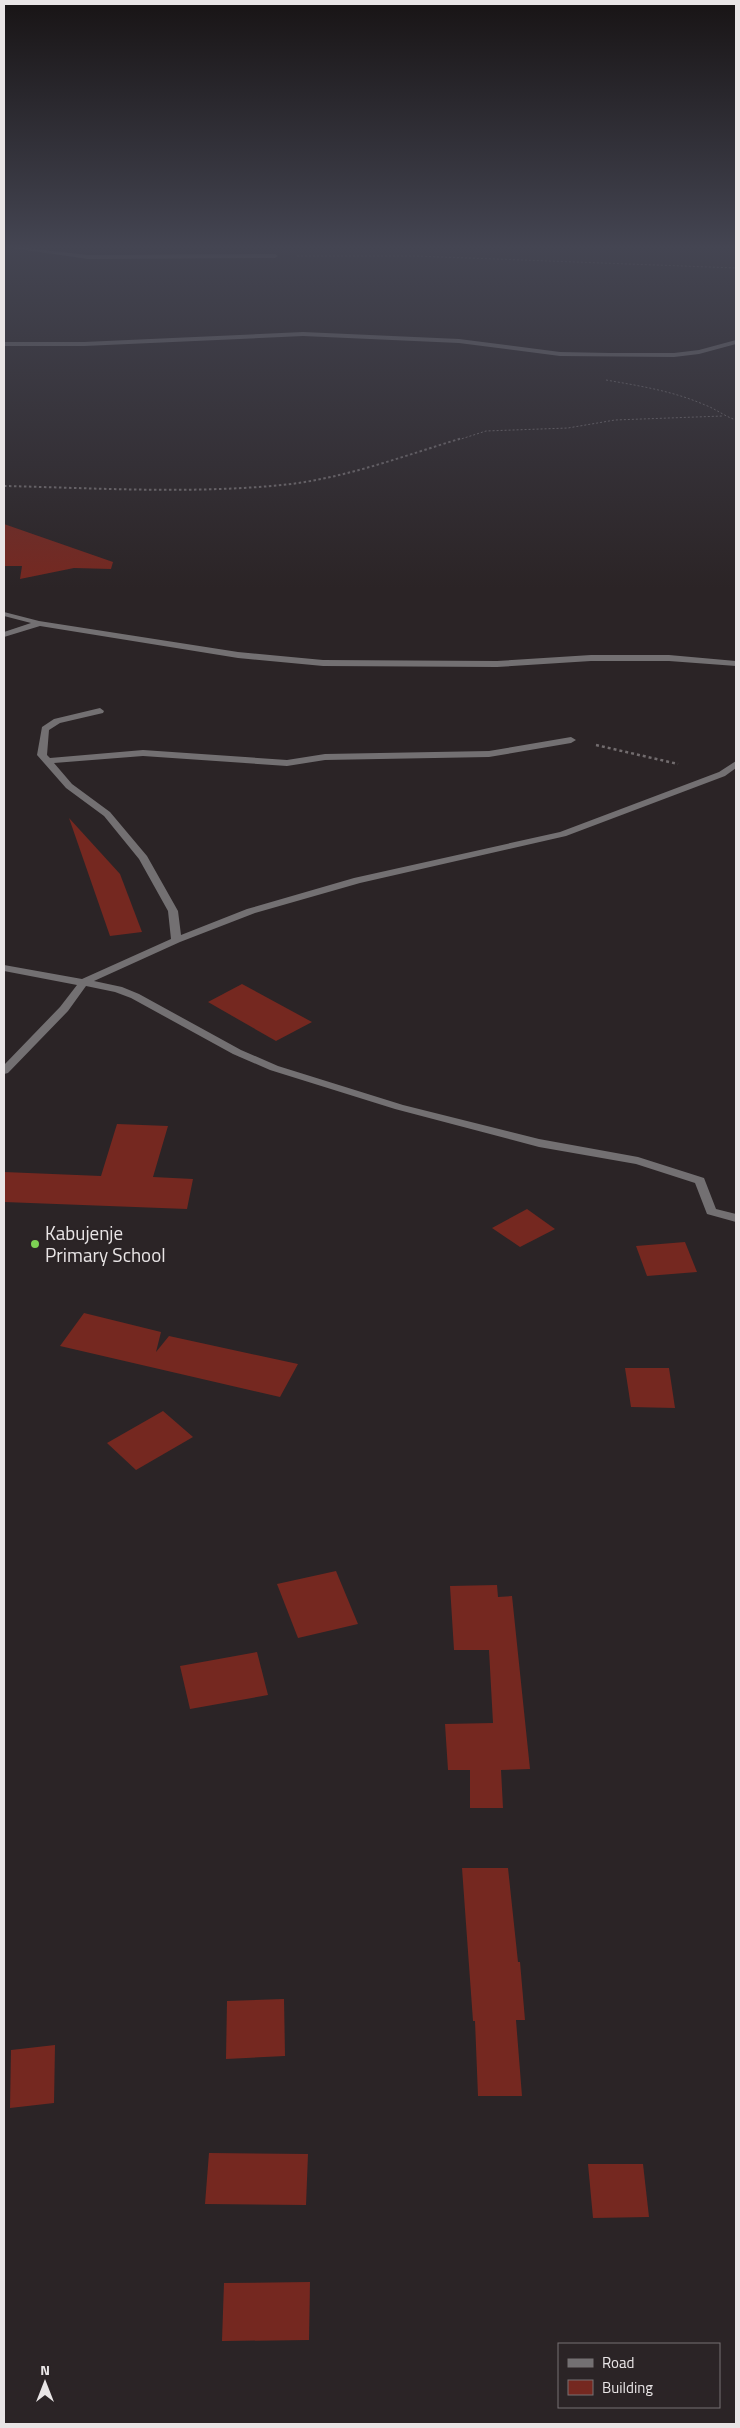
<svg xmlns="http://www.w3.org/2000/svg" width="740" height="2428" font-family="'Titillium Web',sans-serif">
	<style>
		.building { fill: #752820 }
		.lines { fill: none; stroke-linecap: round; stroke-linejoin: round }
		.path-far2 { stroke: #726c6e; stroke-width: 1; stroke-dasharray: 2 2; stroke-linecap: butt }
		.path-far1 { stroke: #726c6e; stroke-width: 2; stroke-dasharray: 2.5 2.5; stroke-linecap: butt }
		.path { stroke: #726c6e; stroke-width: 2.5; stroke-dasharray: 3 3; stroke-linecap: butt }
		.minor { fill: #737072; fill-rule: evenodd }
		.poi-dot { fill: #7dd154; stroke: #2b2426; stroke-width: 2 }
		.labels { text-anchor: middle; stroke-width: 4; stroke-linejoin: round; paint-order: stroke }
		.poi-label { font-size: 19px; fill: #e9e5e6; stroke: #2b2426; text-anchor: start }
	</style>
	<rect width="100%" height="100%" fill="#2b2426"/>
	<!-- building -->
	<g class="building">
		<polygon points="4,524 113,562 111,569 74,568 20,579 22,566 4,566"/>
		<polygon points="69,818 120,874 142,932 110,936"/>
		<polygon points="242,984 312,1022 276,1041 208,1002"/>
		<polygon points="117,1124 168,1126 153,1177 193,1179 187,1209 4,1202 4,1172 101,1176"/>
		<polygon points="527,1209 555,1229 520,1247 492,1228"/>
		<polygon points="685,1242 697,1272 647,1276 636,1246"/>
		<polygon points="84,1313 161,1332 156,1352 169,1336 298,1364 280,1397 60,1346"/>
		<polygon points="625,1368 669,1368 675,1408 631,1407"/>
		<polygon points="163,1411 193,1437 136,1470 107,1443"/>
		<polygon points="336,1571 358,1624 298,1638 277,1584"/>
		<polygon points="497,1585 498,1597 512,1596 530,1769 501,1770 503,1808 470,1808 470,1770 448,1770 445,1724 493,1723 489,1650 454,1650 450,1586"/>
		<polygon points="257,1652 268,1695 190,1709 180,1666"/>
		<polygon points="462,1868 508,1868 518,1962 520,1962 525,2020 516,2020 522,2096 478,2096 475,2021 473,2021"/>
		<polygon points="284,1999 285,2056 226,2059 227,2001"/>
		<polygon points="55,2045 54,2103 10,2108 11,2050"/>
		<polygon points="209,2153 308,2154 306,2205 205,2204"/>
		<polygon points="588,2164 643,2164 649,2217 593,2218"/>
		<polygon points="310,2282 309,2340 222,2341 224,2283"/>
	</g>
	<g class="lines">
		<!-- path-far2 -->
		<g class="path-far2">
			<polyline points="297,256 415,256 736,268"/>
			<path d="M606,380C640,386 673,391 705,405C716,409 724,416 736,420"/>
			<polyline points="458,440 486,431 568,428 615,420 723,416"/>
		</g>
		<!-- path-far1 -->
		<path class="path-far1" d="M4,486C96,488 190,494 282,485C343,479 404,456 462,438"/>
		<!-- path -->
		<polyline class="path" points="596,745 678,764"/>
		<!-- minor -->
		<g class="minor">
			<polygon points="12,248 26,248 88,255 275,254 278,256 275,258 88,259"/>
			<polygon points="303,332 459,339 560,352 610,353 674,353 699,350 736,340 736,344 699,354 674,357 560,356 459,343 303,336 84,346 4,346 4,342 84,342"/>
			<polygon points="4,612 39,621 238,652 323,660 497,661 591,655 669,655 736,661 736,666 669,661 591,661 497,667 323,666 238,658 40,626 4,637 4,632 31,623 4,616"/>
			<polygon points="100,708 104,711 103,713 60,723 49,730 47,755 50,758 143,750 287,760 325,754 489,751 571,737 576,740 571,743 489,757 325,760 287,766 143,756 54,763 72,784 110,812 147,856 178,911 181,935 247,909 354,878 560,832 719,772 736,761 736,768 725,776 566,836 360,883 255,913 180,942 94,981 122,987 139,994 241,1050 278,1066 403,1105 539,1139 638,1157 704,1178 716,1209 736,1214 736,1222 707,1214 695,1183 636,1164 539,1147 395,1109 270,1070 233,1054 131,998 115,992 86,986 68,1011 8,1073 4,1074 4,1065 60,1007 77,985 4,971 4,965 82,979 171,939 168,911 139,859 104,816 66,788 37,755 42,727 54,719"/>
		</g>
	</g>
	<!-- sky -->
	<linearGradient id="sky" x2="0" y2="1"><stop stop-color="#181415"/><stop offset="0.42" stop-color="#444552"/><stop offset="1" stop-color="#444552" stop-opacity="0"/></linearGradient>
	<rect width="740" height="588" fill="url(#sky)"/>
	<!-- markers -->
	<circle class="poi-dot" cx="35" cy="1244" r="5"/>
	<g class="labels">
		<!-- poi labels -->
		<g class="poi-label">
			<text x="45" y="1240">Kabujenje<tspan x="45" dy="22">Primary School</tspan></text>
		</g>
	</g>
	<!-- border -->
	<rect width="740" height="2428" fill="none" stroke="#e9e5e6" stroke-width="10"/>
	<!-- legend -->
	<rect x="558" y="2343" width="162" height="65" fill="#2b2426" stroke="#777173"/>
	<rect x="568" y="2359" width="25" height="8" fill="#737072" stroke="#777173"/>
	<text x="602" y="2368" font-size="15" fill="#e9e5e6">Road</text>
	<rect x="568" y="2380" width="25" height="15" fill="#752820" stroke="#777173"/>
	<text x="602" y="2393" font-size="15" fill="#e9e5e6">Building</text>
	<!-- north arrow -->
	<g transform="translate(45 2383)" stroke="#2b2426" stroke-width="4" paint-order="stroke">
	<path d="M0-4L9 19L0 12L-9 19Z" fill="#e9e5e6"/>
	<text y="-8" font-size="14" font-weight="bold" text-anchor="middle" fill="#e9e5e6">N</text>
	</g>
</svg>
